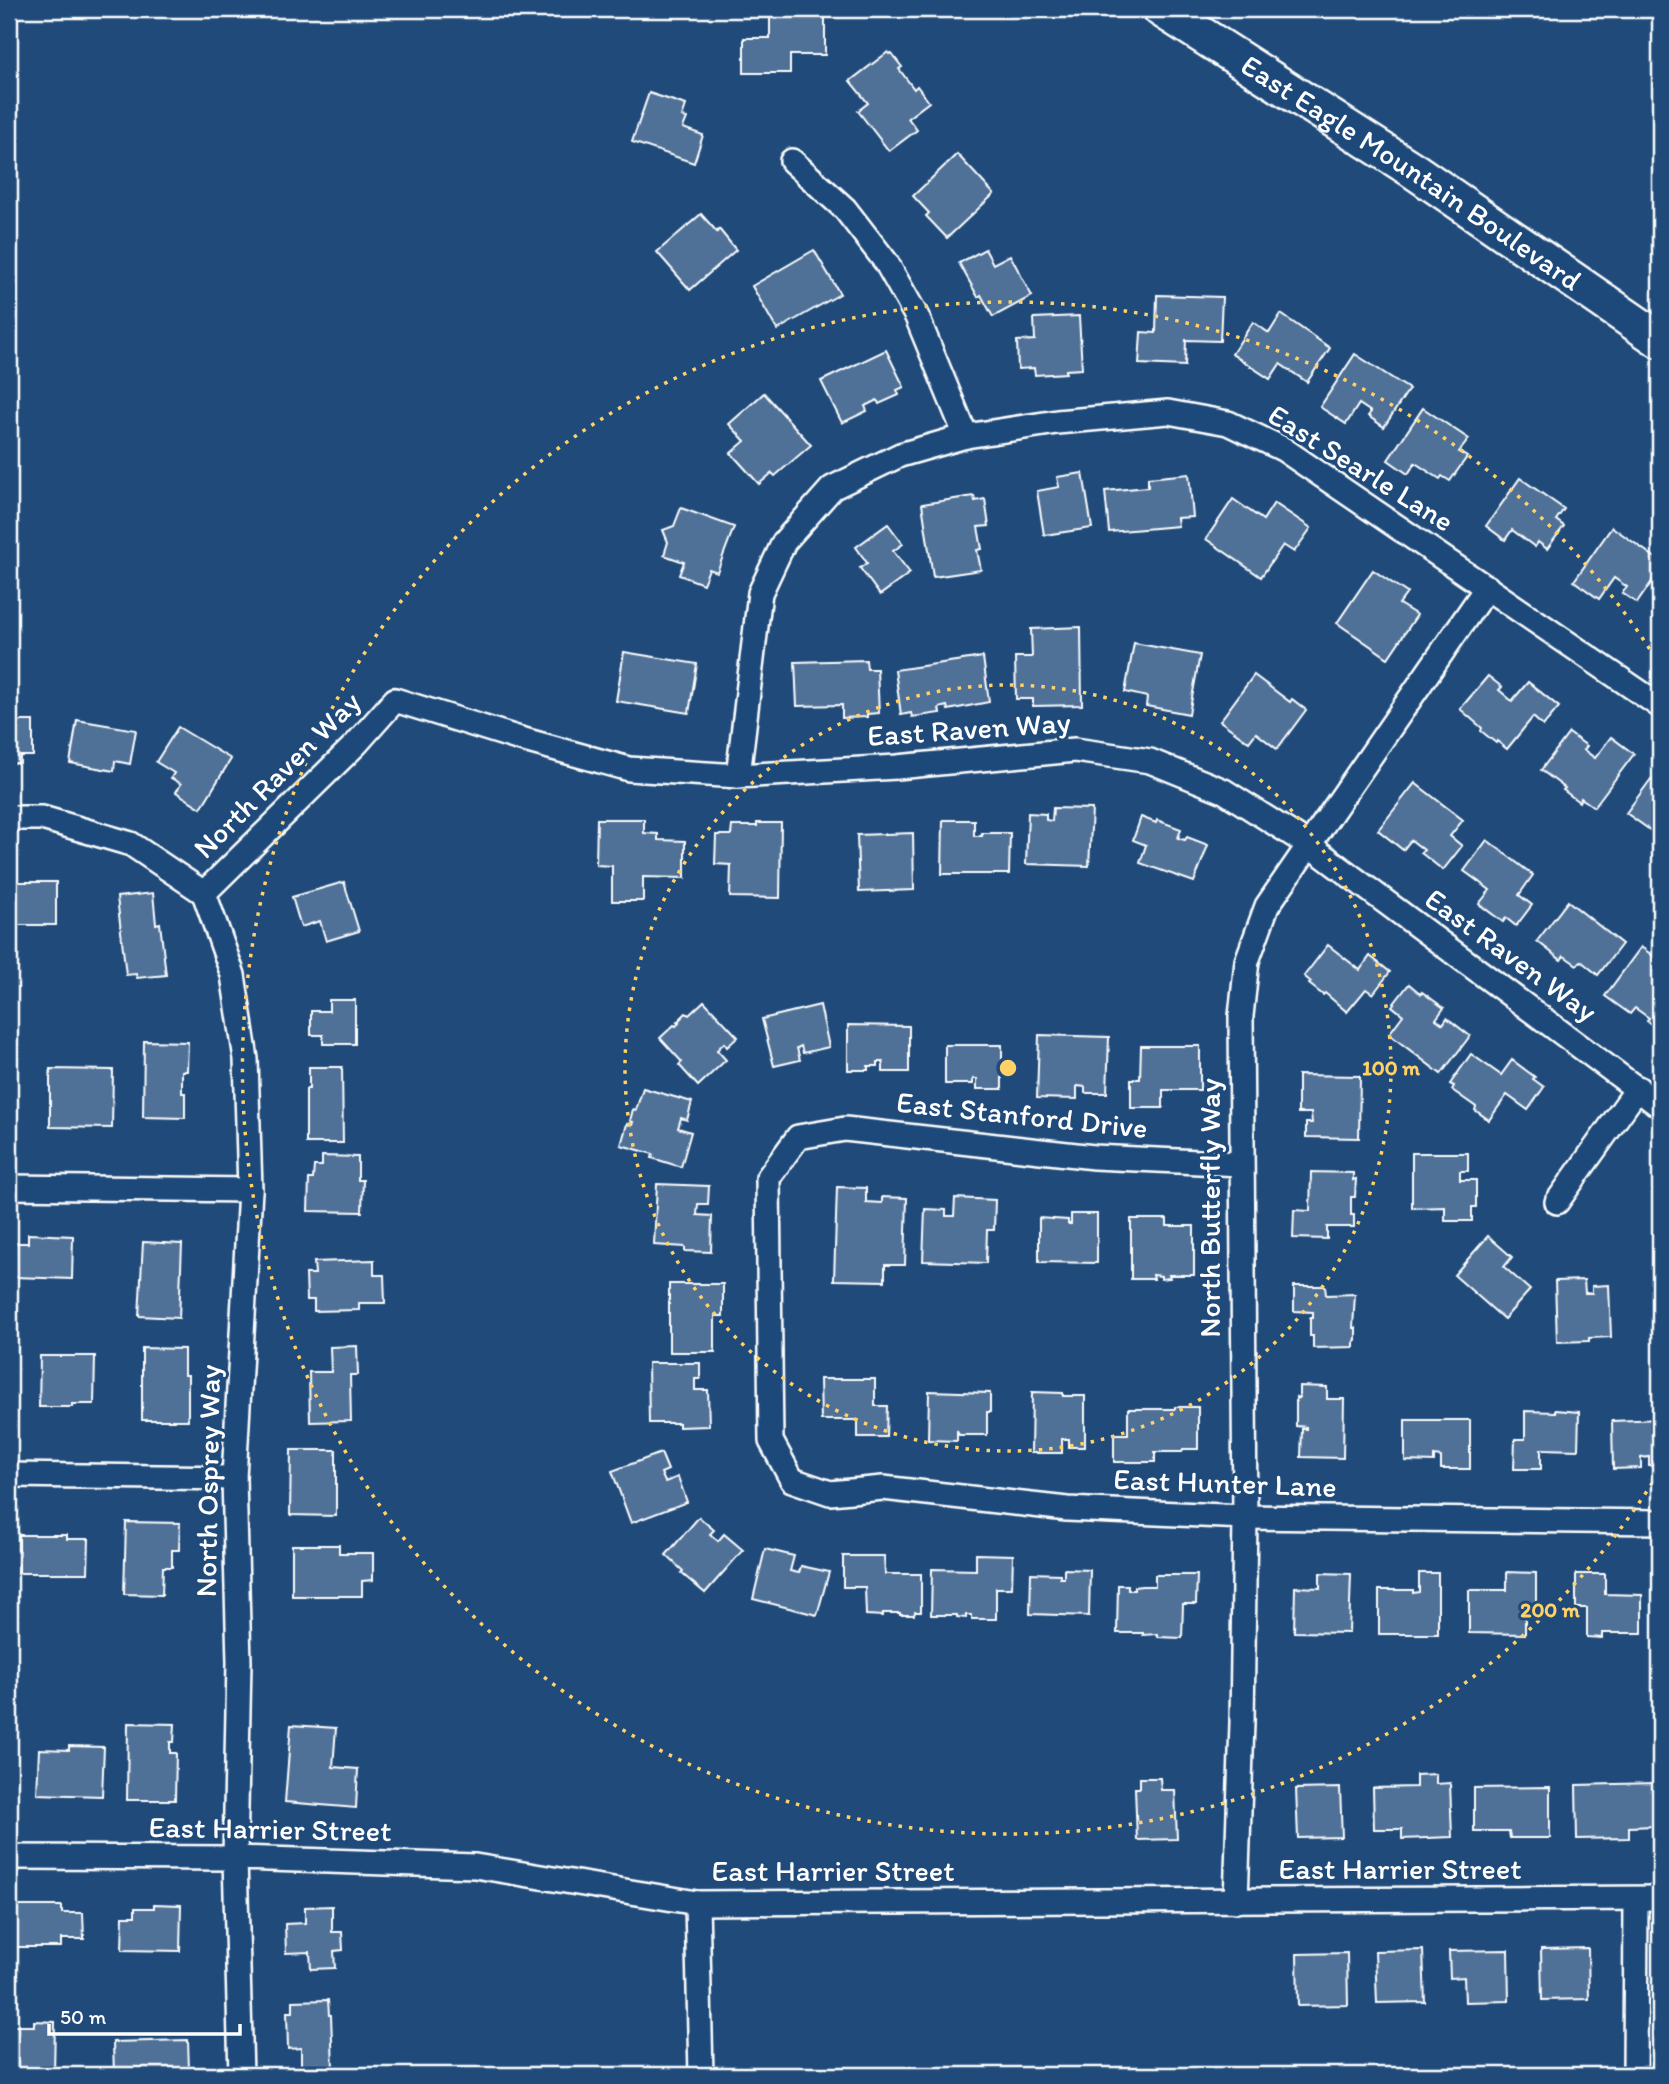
<svg xmlns="http://www.w3.org/2000/svg" width="1669" height="2084" font-family="Itim,sans-serif">
	<style>
		.building { fill: #507197; stroke: #fff; stroke-width: 2 }
		.lines { fill: none; stroke-linecap: round; stroke-linejoin: round }
		.minor-casing { stroke: #fff; stroke-width: 28 }
		.primary-casing { stroke: #fff; stroke-width: 40 }
		.minor { stroke: #1f4a7a; stroke-width: 23 }
		.primary { stroke: #1f4a7a; stroke-width: 35 }
		.ring { fill: none; stroke: #ffd166; stroke-width: 3.5; stroke-dasharray: 3.5 7 }
		.labels { text-anchor: middle; stroke-width: 6; stroke-linejoin: round; paint-order: stroke }
		.street-label { font-size: 30px; fill: #fff; stroke: #1f4a7a }
		.centre { fill: #ffd166; stroke: #1f4a7a; stroke-width: 3.5 }
		.ring-label { font-size: 21px; text-anchor: middle; font-weight: bold; fill: #ffd166; stroke: #1f4a7a; stroke-width: 6; stroke-linejoin: round; paint-order: stroke }
	</style>
	<rect width="100%" height="100%" fill="#1f4a7a"/>
	<filter id="ink" filterUnits="userSpaceOnUse"><feTurbulence type="fractalNoise" baseFrequency=".0143" numOctaves="2"/><feDisplacementMap in="SourceGraphic" scale="14" xChannelSelector="R" yChannelSelector="G"/><feConvolveMatrix kernelMatrix="1 2 1 2 8 2 1 2 1" color-interpolation-filters="sRGB"/></filter>
	<g filter="url(#ink)">
		<!-- building -->
		<g class="building">
			<polygon points="825,13 825,55 790,55 790,73 744,73 744,38 770,38 770,14"/>
			<polygon points="888,52 889,54 891,53 902,67 899,69 914,89 917,86 929,102 908,118 917,130 889,151 858,111 868,103 850,81"/>
			<polygon points="649,93 686,105 682,117 687,118 683,128 703,135 694,163 632,142"/>
			<polygon points="957,154 994,194 947,238 926,216 929,213 913,196"/>
			<polygon points="701,214 717,232 719,229 736,250 690,290 657,252"/>
			<polygon points="985,249 993,264 1010,255 1032,296 993,317 981,295 978,297 959,263"/>
			<polygon points="814,250 840,294 777,330 752,286"/>
			<polygon points="1157,295 1222,297 1220,341 1186,340 1185,366 1139,364 1141,332 1156,333"/>
			<polygon points="1281,314 1330,348 1307,382 1280,364 1270,379 1232,354 1253,322 1269,333"/>
			<polygon points="1079,316 1082,369 1066,370 1066,373 1035,375 1034,368 1018,369 1017,341 1035,340 1034,318"/>
			<polygon points="886,350 904,387 897,390 899,395 879,404 877,400 865,406 867,411 842,423 821,381"/>
			<polygon points="1355,354 1409,389 1384,427 1368,416 1371,412 1359,404 1346,424 1320,407"/>
			<polygon points="764,393 811,445 775,476 772,473 759,484 731,453 745,441 729,424"/>
			<polygon points="1423,408 1469,439 1459,452 1467,457 1450,481 1442,476 1440,479 1415,463 1408,474 1388,460"/>
			<polygon points="1083,473 1092,528 1044,535 1037,491 1059,487 1057,477"/>
			<polygon points="1189,474 1193,517 1177,518 1178,526 1109,532 1105,491 1148,487 1148,478"/>
			<polygon points="1520,478 1564,509 1556,520 1564,526 1547,549 1538,542 1535,547 1512,530 1505,540 1486,526"/>
			<polygon points="974,496 975,501 985,499 989,526 978,527 982,549 977,550 981,570 933,577 922,504"/>
			<polygon points="1233,499 1263,520 1274,503 1311,528 1294,552 1283,545 1261,577 1206,539"/>
			<polygon points="681,508 734,527 717,572 709,569 703,584 679,575 684,562 664,555 668,542 663,530 674,526"/>
			<polygon points="888,524 903,544 893,551 910,573 880,595 860,568 867,563 856,547"/>
			<polygon points="1612,527 1660,561 1660,570 1637,603 1622,593 1627,587 1614,578 1599,599 1574,581"/>
			<polygon points="1373,570 1407,593 1399,604 1417,615 1388,658 1337,623"/>
			<polygon points="1081,627 1082,705 1033,706 1033,699 1016,699 1015,657 1032,657 1031,629"/>
			<polygon points="1134,643 1200,655 1189,714 1146,706 1147,697 1125,692"/>
			<polygon points="624,652 697,664 689,713 616,701"/>
			<polygon points="983,657 989,702 948,710 947,706 939,708 940,713 912,717 911,713 901,715 895,670"/>
			<polygon points="866,660 867,669 877,669 879,713 867,714 867,717 842,718 842,705 797,706 795,662"/>
			<polygon points="1254,675 1290,702 1292,699 1306,710 1277,749 1256,733 1249,742 1220,721"/>
			<polygon points="1488,676 1502,687 1499,690 1512,701 1528,682 1559,707 1543,726 1533,717 1507,749 1497,741 1496,743 1481,731 1482,728 1460,709"/>
			<polygon points="77,720 136,730 130,764 115,761 114,771 70,763"/>
			<polygon points="9,721 33,721 33,756 20,756 20,763 9,763"/>
			<polygon points="178,727 231,759 201,808 176,792 181,784 171,778 174,773 156,762"/>
			<polygon points="1569,733 1587,746 1584,750 1595,758 1611,737 1634,754 1594,807 1581,798 1579,802 1563,790 1565,788 1541,770"/>
			<polygon points="1651,779 1660,785 1660,837 1626,813"/>
			<polygon points="1415,783 1463,820 1450,836 1462,846 1443,870 1421,853 1424,850 1411,840 1403,850 1378,830"/>
			<polygon points="1053,808 1092,809 1089,866 1026,864 1028,813 1046,814 1046,820 1052,821"/>
			<polygon points="1141,817 1156,823 1157,820 1181,829 1178,838 1185,840 1187,837 1208,845 1194,882 1140,863 1146,845 1133,840"/>
			<polygon points="597,819 644,819 644,833 658,834 658,840 685,841 685,878 643,877 643,901 612,901 612,866 596,865"/>
			<polygon points="943,820 974,820 974,836 982,836 982,833 1010,833 1009,874 942,874"/>
			<polygon points="757,823 781,823 780,898 730,897 731,865 715,864 716,835 731,835 732,826 757,826"/>
			<polygon points="913,833 914,890 859,892 857,835"/>
			<polygon points="1487,840 1533,875 1519,895 1532,905 1516,926 1506,918 1503,922 1479,904 1490,890 1464,871"/>
			<rect x="9" y="882" width="47" height="43"/>
			<polygon points="344,882 359,931 326,941 320,921 301,927 292,897"/>
			<polygon points="153,893 156,924 160,923 166,975 137,978 136,974 126,975 117,897"/>
			<polygon points="1568,901 1622,944 1598,975 1581,961 1577,965 1564,956 1561,960 1537,941"/>
			<polygon points="1328,945 1360,970 1370,956 1390,972 1373,994 1366,989 1347,1012 1325,993 1323,995 1309,984 1311,982 1304,976"/>
			<polygon points="1641,947 1660,961 1660,1031 1647,1021 1649,1018 1635,1008 1630,1014 1605,996"/>
			<polygon points="1409,984 1421,994 1422,992 1444,1008 1436,1019 1443,1024 1447,1018 1470,1036 1441,1074 1389,1034 1403,1015 1392,1006"/>
			<polygon points="329,1000 355,1000 355,1044 323,1044 323,1035 311,1035 311,1011 329,1011"/>
			<polygon points="704,1001 738,1037 727,1047 724,1043 717,1050 726,1060 698,1086 679,1065 682,1062 660,1038 674,1025 676,1026 679,1023 677,1022 686,1013 689,1015"/>
			<polygon points="820,1005 829,1047 803,1053 801,1046 797,1048 800,1060 774,1066 762,1019"/>
			<polygon points="848,1025 909,1026 909,1072 883,1072 883,1062 878,1062 878,1066 868,1066 868,1070 848,1070"/>
			<polygon points="1039,1035 1109,1037 1107,1093 1085,1093 1085,1087 1077,1086 1077,1099 1037,1098"/>
			<polygon points="144,1041 188,1042 187,1071 182,1071 182,1093 185,1093 185,1118 143,1117"/>
			<polygon points="945,1045 1002,1045 1002,1089 977,1089 977,1079 973,1079 973,1084 945,1084"/>
			<polygon points="1141,1046 1200,1046 1200,1090 1163,1090 1163,1108 1131,1108 1131,1079 1140,1079"/>
			<polygon points="1471,1054 1501,1075 1512,1060 1535,1077 1533,1079 1544,1087 1528,1110 1507,1095 1489,1120 1475,1110 1476,1107 1452,1090 1454,1086 1450,1084"/>
			<polygon points="309,1067 342,1067 343,1143 306,1143 306,1089 309,1089"/>
			<polygon points="50,1069 113,1070 112,1128 50,1127"/>
			<polygon points="1298,1075 1360,1076 1359,1138 1306,1137 1306,1123 1312,1123 1311,1113 1298,1113"/>
			<polygon points="643,1088 692,1102 687,1120 681,1118 678,1128 691,1132 681,1167 652,1158 653,1154 621,1145 627,1124 632,1125 633,1122 630,1121 633,1109 636,1110"/>
			<polygon points="1412,1153 1468,1153 1468,1171 1460,1171 1460,1180 1476,1180 1476,1207 1472,1207 1472,1221 1445,1221 1445,1207 1412,1208"/>
			<polygon points="322,1156 358,1157 358,1180 363,1180 362,1212 308,1211 309,1179 313,1179 314,1166 322,1166"/>
			<polygon points="1311,1172 1353,1173 1353,1180 1356,1179 1355,1197 1351,1197 1351,1215 1354,1215 1354,1227 1327,1227 1327,1239 1293,1238 1294,1210 1310,1211"/>
			<polygon points="657,1184 709,1186 708,1204 698,1204 697,1215 712,1216 711,1252 685,1251 685,1247 654,1245"/>
			<polygon points="837,1187 866,1188 866,1202 882,1203 882,1197 907,1198 905,1265 885,1265 885,1281 834,1280"/>
			<polygon points="955,1198 995,1200 994,1230 987,1230 986,1263 923,1261 925,1209 946,1210 946,1216 954,1216"/>
			<polygon points="1071,1214 1097,1214 1097,1263 1039,1262 1039,1218 1068,1220 1068,1224 1071,1224"/>
			<polygon points="1131,1219 1167,1219 1167,1226 1194,1226 1194,1275 1169,1275 1170,1278 1161,1279 1161,1276 1153,1275 1154,1279 1131,1279"/>
			<polygon points="28,1234 73,1236 72,1279 14,1277 15,1243 28,1243"/>
			<polygon points="1488,1236 1512,1257 1504,1267 1530,1290 1504,1319 1454,1275"/>
			<polygon points="143,1242 182,1244 179,1318 139,1316"/>
			<polygon points="374,1260 374,1275 384,1275 385,1303 359,1303 359,1310 314,1311 314,1300 307,1300 306,1274 315,1274 314,1262"/>
			<polygon points="1584,1280 1585,1293 1592,1293 1592,1286 1609,1285 1611,1337 1589,1338 1589,1341 1557,1342 1555,1281"/>
			<polygon points="669,1284 723,1284 723,1316 715,1316 715,1352 669,1352"/>
			<polygon points="1294,1286 1325,1286 1326,1295 1355,1294 1353,1328 1356,1328 1356,1340 1354,1341 1354,1347 1313,1348 1313,1336 1310,1336 1310,1318 1313,1318 1313,1312 1294,1311"/>
			<polygon points="357,1346 358,1375 350,1375 351,1421 310,1422 309,1372 331,1372 330,1347"/>
			<polygon points="142,1348 184,1349 184,1375 188,1375 188,1420 142,1420"/>
			<polygon points="40,1356 95,1356 94,1404 72,1404 72,1407 39,1407"/>
			<polygon points="648,1363 700,1363 700,1379 695,1379 695,1390 708,1390 709,1426 679,1427 679,1423 649,1423"/>
			<polygon points="820,1379 875,1379 875,1406 887,1406 886,1437 858,1437 858,1420 821,1420"/>
			<polygon points="1299,1386 1327,1387 1327,1399 1344,1399 1343,1458 1301,1457 1302,1429 1306,1429 1306,1427 1296,1426 1296,1397 1299,1398"/>
			<polygon points="929,1391 990,1393 990,1412 987,1412 987,1435 959,1435 957,1430 957,1441 928,1440"/>
			<polygon points="1032,1392 1063,1393 1063,1396 1085,1396 1085,1447 1069,1447 1069,1439 1062,1439 1062,1453 1031,1453"/>
			<polygon points="1175,1407 1198,1407 1198,1449 1183,1449 1182,1452 1155,1452 1155,1462 1114,1462 1114,1434 1128,1434 1128,1409 1175,1409"/>
			<polygon points="1555,1410 1579,1412 1578,1450 1541,1449 1541,1469 1514,1469 1515,1439 1525,1439 1525,1411 1555,1412"/>
			<polygon points="1660,1419 1660,1465 1649,1465 1649,1457 1641,1458 1641,1468 1613,1469 1612,1421"/>
			<polygon points="1405,1420 1470,1420 1470,1469 1441,1469 1441,1457 1434,1456 1434,1462 1405,1461"/>
			<polygon points="291,1450 336,1450 336,1516 290,1515"/>
			<polygon points="661,1453 668,1470 661,1473 665,1482 678,1477 687,1502 631,1523 612,1471"/>
			<polygon points="699,1517 714,1530 710,1534 718,1541 724,1534 743,1550 705,1593 681,1573 683,1571 666,1555"/>
			<polygon points="126,1522 180,1523 179,1550 172,1550 172,1567 163,1567 162,1595 124,1594"/>
			<polygon points="19,1535 67,1535 67,1539 89,1539 88,1573 19,1573"/>
			<polygon points="292,1545 339,1545 339,1553 373,1553 373,1580 362,1581 362,1596 292,1596"/>
			<polygon points="765,1549 794,1556 790,1571 799,1573 801,1566 829,1572 817,1615 753,1599"/>
			<polygon points="976,1554 1013,1555 1012,1588 996,1588 996,1619 972,1619 972,1615 966,1615 966,1618 957,1617 957,1615 931,1615 932,1569 976,1570"/>
			<polygon points="843,1556 884,1556 885,1574 921,1574 921,1612 915,1612 914,1615 900,1615 900,1613 883,1613 883,1616 866,1615 865,1587 843,1587"/>
			<polygon points="1064,1569 1090,1570 1089,1616 1030,1614 1031,1573 1060,1574 1060,1578 1064,1578"/>
			<polygon points="1507,1572 1536,1573 1536,1605 1525,1605 1525,1634 1469,1633 1469,1590 1507,1590"/>
			<polygon points="1320,1573 1351,1574 1349,1633 1294,1632 1295,1587 1320,1588"/>
			<polygon points="1419,1573 1438,1573 1438,1634 1379,1634 1379,1590 1413,1590 1413,1593 1419,1592"/>
			<polygon points="1576,1574 1605,1574 1605,1594 1642,1595 1642,1633 1602,1633 1602,1638 1587,1637 1587,1608 1576,1608"/>
			<polygon points="1155,1575 1197,1575 1196,1604 1183,1604 1182,1638 1158,1637 1158,1634 1143,1635 1143,1633 1117,1633 1118,1585 1128,1585 1128,1590 1134,1590 1134,1587 1142,1586 1155,1586"/>
			<polygon points="128,1723 175,1724 174,1742 170,1742 170,1753 176,1753 175,1800 127,1800"/>
			<polygon points="291,1725 336,1728 333,1767 358,1769 356,1808 285,1802"/>
			<polygon points="69,1746 104,1747 102,1796 37,1794 39,1749 69,1750"/>
			<polygon points="1436,1774 1436,1784 1450,1783 1452,1837 1402,1839 1402,1829 1374,1829 1373,1788 1416,1787 1416,1775"/>
			<polygon points="1140,1778 1160,1778 1161,1790 1175,1790 1177,1839 1137,1840 1135,1788 1140,1788"/>
			<polygon points="1655,1783 1655,1826 1629,1827 1629,1838 1577,1839 1576,1785"/>
			<polygon points="1550,1787 1550,1838 1510,1838 1509,1831 1474,1831 1474,1788"/>
			<polygon points="1340,1788 1342,1837 1298,1838 1296,1789"/>
			<polygon points="154,1904 181,1905 180,1951 122,1950 123,1916 135,1916 135,1908 154,1908"/>
			<polygon points="15,1906 62,1906 62,1913 83,1913 84,1939 61,1939 61,1947 15,1947"/>
			<polygon points="332,1906 332,1932 342,1932 343,1950 334,1951 335,1968 311,1969 310,1952 286,1953 285,1924 305,1923 305,1907"/>
			<polygon points="1588,1948 1589,1999 1542,2000 1541,1949"/>
			<polygon points="1423,1950 1425,2002 1377,2003 1375,1951"/>
			<polygon points="1508,1950 1509,2001 1465,2002 1464,1977 1450,1978 1449,1951"/>
			<polygon points="1347,1953 1348,2005 1298,2006 1297,1954"/>
			<polygon points="328,2000 329,2015 331,2015 333,2068 301,2069 301,2048 288,2049 287,2012 293,2012 293,2001"/>
			<polygon points="34,2021 55,2022 54,2075 10,2075 11,2026 34,2026"/>
			<polygon points="188,2040 189,2070 166,2071 166,2075 114,2075 113,2042"/>
		</g>
		<g class="lines">
			<!-- minor casing -->
			<g class="minor-casing">
				<g id="minor">
					<polyline points="792,161 845,209 886,262 917,317 966,436"/>
					<polyline points="738,776 760,593 784,542 832,488 900,455 966,436 1057,422 1168,412 1228,423 1283,449 1660,706"/>
					<polyline points="9,818 42,818 131,844 204,893"/>
					<polyline points="204,893 356,744 395,700 517,738 629,769 738,776 897,767 1075,750 1150,761 1224,791 1309,845 1660,1106"/>
					<polyline points="204,893 233,975 246,1059 250,1190 234,1478 239,1662 235,1858 241,2075"/>
					<polyline points="1241,1164 1094,1157 845,1129 798,1137 768,1178 771,1441 792,1480 830,1493 883,1488 1067,1509 1245,1517 1660,1522"/>
					<polyline points="9,1187 250,1190"/>
					<polyline points="1557,1202 1638,1088"/>
					<polyline points="9,1475 234,1478"/>
					<polyline points="9,1857 235,1858 475,1866 697,1903 1660,1898"/>
					<polyline points="1236,1901 1242,1723 1245,1517 1241,1016 1247,961 1267,906 1487,587"/>
					<polyline points="697,1903 701,2075"/>
					<polyline points="1635,2075 1636,1899"/>
				</g>
			</g>
			<!-- primary casing -->
			<g class="primary-casing">
				<g id="primary">
					<path id="s1" d="M1161,9L1413,170L1660,340"/>
				</g>
			</g>
			<!-- minor -->
			<use href="#minor" class="minor"/>
			<!-- primary -->
			<use href="#primary" class="primary"/>
		</g>
	</g>
	<!-- distance rings -->
	<g class="ring">
		<circle cx="1008" cy="1068" r="383"/>
		<path d="M1658 1474A766 766 0 1 1 1658 662"/>
	</g>
	<g class="labels">
		<!-- street labels -->
		<g class="street-label">
			<text dy="10" stroke="none"><textPath href="#s1" startOffset="299">East Eagle Mountain Boulevard</textPath></text>
			<text transform="translate(1361 468) rotate(32)" y="10">East Searle Lane</text>
			<text transform="translate(969 729) rotate(-4)" y="10">East Raven Way</text>
			<text transform="translate(277 775) rotate(-45)" y="10">North Raven Way</text>
			<text transform="translate(1511 955) rotate(36)" y="10">East Raven Way</text>
			<text transform="translate(1022 1115) rotate(6)" y="10">East Stanford Drive</text>
			<text transform="translate(1210 1208) rotate(-90)" y="10">North Butterfly Way</text>
			<text transform="translate(208 1481) rotate(-89)" y="10">North Osprey Way</text>
			<text transform="translate(1225 1483) rotate(2)" y="10">East Hunter Lane</text>
			<text transform="translate(270 1829) rotate(1)" y="10">East Harrier Street</text>
			<text x="1400" y="1879">East Harrier Street</text>
			<text x="833" y="1881">East Harrier Street</text>
		</g>
	</g>
	<circle cx="1008" cy="1068" r="10" class="centre"/>
	<g class="ring-label">
		<text x="1391" y="1075">100 m</text>
		<text x="1550" y="1617">200 m</text>
	</g>
	<!-- margin -->
	<rect width="1669" height="2084" fill="none" stroke="#1f4a7a" stroke-width="35"/>
	<rect x="18" y="18" width="1634" height="2049" fill="none" stroke="#fff" stroke-width="2.5" filter="url(#ink)"/>
	<!-- scale -->
	<path d="M49 2024v10h191v-10" fill="none" stroke="#ffffff" stroke-width="3.5"/>
	<text x="60" y="2024" font-size="21" fill="#ffffff" stroke="#1f4a7a" stroke-width="5" paint-order="stroke">50 m</text>
</svg>
